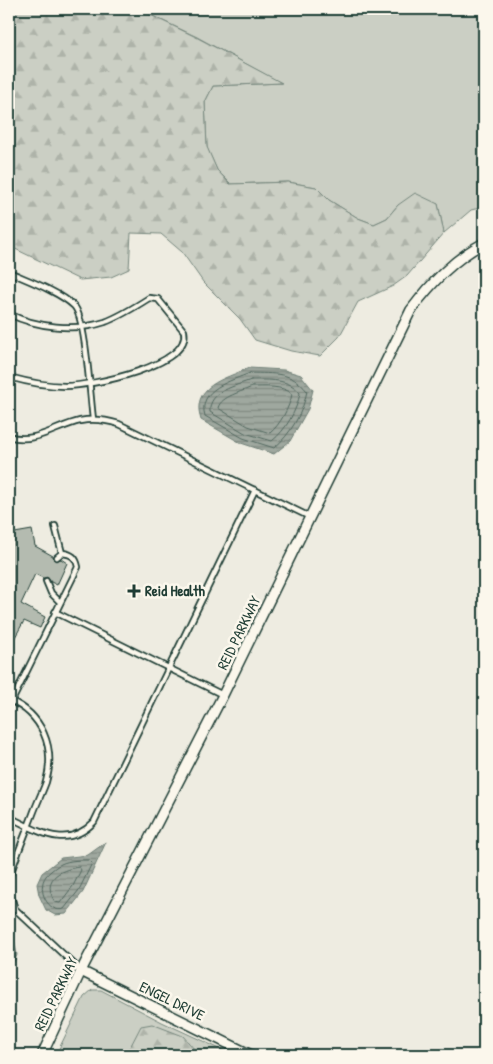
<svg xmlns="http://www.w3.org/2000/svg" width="493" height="1064" font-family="'Patrick Hand',sans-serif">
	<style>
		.grass { fill: #cbcfc4; stroke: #75867c }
		.forest { fill: url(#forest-firs); stroke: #75867c }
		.water { fill: url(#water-rules); stroke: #6c7d74 }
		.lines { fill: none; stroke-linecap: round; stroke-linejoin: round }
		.shore { stroke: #52685f; stroke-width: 1 }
		.building { fill: #b4bbb0; stroke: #1f3d34 }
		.service-casing { stroke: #1f3d34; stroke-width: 8 }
		.minor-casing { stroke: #1f3d34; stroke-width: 12 }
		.service { stroke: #fbf7ec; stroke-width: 4.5 }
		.minor { stroke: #fbf7ec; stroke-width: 9 }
		.poi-dot { fill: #1f3d34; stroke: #fbf7ec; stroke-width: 2 }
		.labels { text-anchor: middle; stroke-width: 5; stroke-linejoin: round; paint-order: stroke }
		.poi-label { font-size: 15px; font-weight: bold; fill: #1f3d34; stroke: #fbf7ec; text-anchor: start }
		.street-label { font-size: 15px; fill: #1f3d34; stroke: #fbf7ec }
	</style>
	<defs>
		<pattern id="forest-firs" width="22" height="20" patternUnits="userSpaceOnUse" patternTransform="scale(1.25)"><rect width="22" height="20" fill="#cbcfc4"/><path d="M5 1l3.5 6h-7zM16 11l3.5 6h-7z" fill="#aeb3a9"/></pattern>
		<pattern id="water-rules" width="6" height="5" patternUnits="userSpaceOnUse" patternTransform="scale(1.25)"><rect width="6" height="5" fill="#9fa89f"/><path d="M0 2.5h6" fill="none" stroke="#818a82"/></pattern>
	</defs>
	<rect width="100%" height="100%" fill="#eeece1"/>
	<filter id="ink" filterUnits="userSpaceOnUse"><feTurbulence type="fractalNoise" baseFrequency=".02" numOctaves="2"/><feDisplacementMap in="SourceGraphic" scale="10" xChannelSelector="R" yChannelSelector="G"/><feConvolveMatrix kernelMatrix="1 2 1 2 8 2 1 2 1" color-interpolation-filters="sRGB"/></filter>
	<g filter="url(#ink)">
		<!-- grass -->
		<g class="grass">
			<polygon points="138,9 484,9 484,207 471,210 444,233 438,204 398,205 387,218 374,224 358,218 329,200 316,187 288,182 231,184 217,170 207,148 205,102 213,86 281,83 197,37"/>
			<polygon points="92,990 101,990 162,1022 233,1055 56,1055 84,997"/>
		</g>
		<!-- forest -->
		<g class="forest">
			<polygon points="9,9 138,9 196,37 282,83 213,86 205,102 207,147 217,170 230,184 288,182 316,187 329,200 358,218 374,224 387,218 398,205 415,193 438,204 444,233 407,276 393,286 358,302 339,337 320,356 291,351 255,340 240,319 203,282 182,252 161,234 131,233 129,269 111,277 80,280 9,246"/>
			<polygon points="152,1024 183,1036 194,1049 211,1055 126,1055 141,1026"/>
		</g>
		<!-- water -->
		<g class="water">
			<path d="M249,368L284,370L301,375L313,390L308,409L290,441L274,454L241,443L201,420C190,386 224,379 249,368Z"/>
			<polygon points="106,842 83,892 66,914 55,915 46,910 39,895 37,884 42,873 61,858 88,855"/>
			<polygon points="9,939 14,939 17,955 9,973"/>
		</g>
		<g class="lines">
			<!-- shore -->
			<g class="shore">
				<path d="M250,373C274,374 291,371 307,391C303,413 290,435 274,448L243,438L205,416C197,389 231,381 250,373Z"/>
				<path d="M251,380C268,380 289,378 300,393C297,410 286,430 272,441L245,433L210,412C208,391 236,386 251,380Z"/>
				<path d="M252,387C264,387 283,385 292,394C290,406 280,425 270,433L248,426L218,408C221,396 242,392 252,387Z"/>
				<path d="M89,860L92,863L79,890L64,909C48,914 36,889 46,876C49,872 57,866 61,864C69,860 81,860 89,860Z"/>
				<path d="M79,867L81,870L73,886L60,903L55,902C42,880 57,870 79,867Z"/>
			</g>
		</g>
		<!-- building -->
		<polygon class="building" points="32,530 35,546 53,556 55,561 61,559 67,563 57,585 51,582 48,578 43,578 35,574 21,604 45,617 40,628 24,621 9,648 9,534"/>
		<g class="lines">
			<!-- service casing -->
			<g class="service-casing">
				<g id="service">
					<path d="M9,272C27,280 60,292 74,306C86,318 90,397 93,419"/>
					<path d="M9,314C36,327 75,332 105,322C121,316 135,307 149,298L158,299L184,331C192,366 91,386 65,386C46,386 27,382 9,377"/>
					<path d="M9,436C33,445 57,426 80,421C94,418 106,420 119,424L310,517"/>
					<polyline points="55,526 62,553"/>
					<polyline points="46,581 51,593 60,602"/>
					<polyline points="55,612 223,695"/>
					<path d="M9,700C42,714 56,747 46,782C42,793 37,803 33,814C25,835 16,857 9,878"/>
					<path d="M12,701L78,567C76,557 72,554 62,553L57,557"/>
					<polyline points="9,786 10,787"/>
					<path d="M9,817C39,831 66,851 94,822L255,490"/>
					<polyline points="9,891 15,909 80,970"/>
				</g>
			</g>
			<!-- minor casing -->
			<g class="minor-casing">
				<g id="minor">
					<polyline points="81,971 251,1055"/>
					<path d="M42,1055L81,971L223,695L411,310C432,282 454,259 484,243"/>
				</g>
			</g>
			<!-- service -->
			<use href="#service" class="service"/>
			<!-- minor -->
			<use href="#minor" class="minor"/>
		</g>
	</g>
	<!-- markers -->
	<path class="poi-dot" d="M131.5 583.5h5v5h5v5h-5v5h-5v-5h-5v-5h5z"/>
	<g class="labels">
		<!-- poi labels -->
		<g class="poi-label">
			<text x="145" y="596">Reid Health</text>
		</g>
		<!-- street labels -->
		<g class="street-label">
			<text transform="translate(239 633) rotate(-64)" y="5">REID PARKWAY</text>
			<text transform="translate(56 994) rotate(-64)" y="5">REID PARKWAY</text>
			<text transform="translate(172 1001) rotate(26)" y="5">ENGEL DRIVE</text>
		</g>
	</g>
	<!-- margin -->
	<rect width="493" height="1064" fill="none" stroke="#fbf7ec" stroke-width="30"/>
	<rect x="15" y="15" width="463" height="1034" fill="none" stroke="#1f3d34" stroke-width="2" filter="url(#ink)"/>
</svg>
